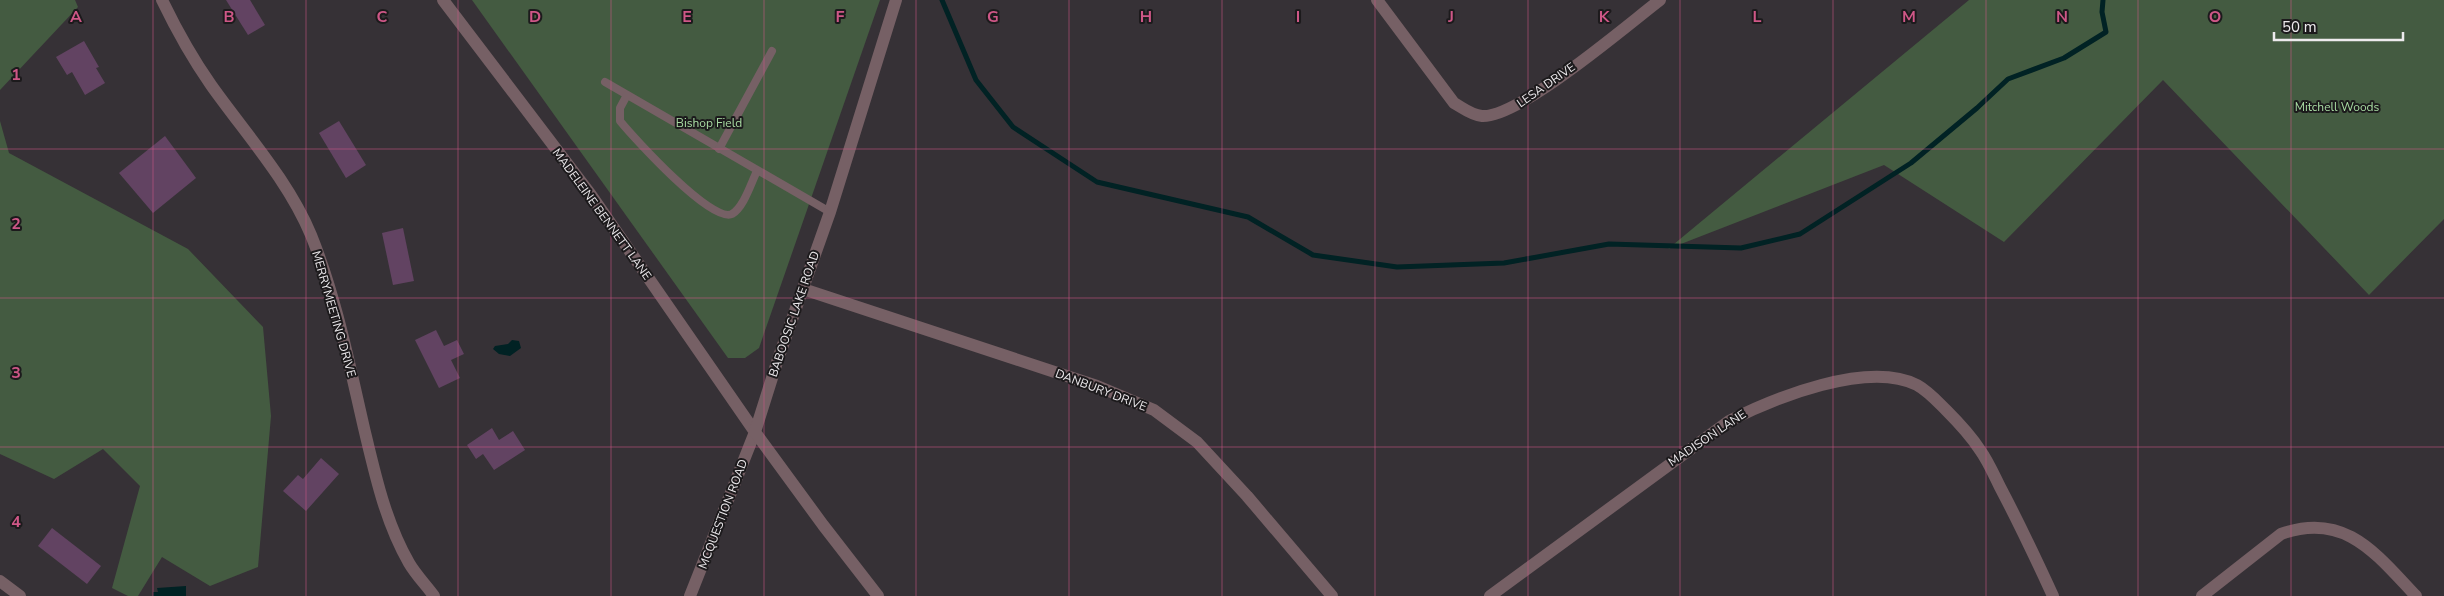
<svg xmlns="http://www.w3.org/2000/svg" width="2444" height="596" font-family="'Nunito Sans',sans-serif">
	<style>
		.green { fill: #445b41 }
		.water { fill: #012224 }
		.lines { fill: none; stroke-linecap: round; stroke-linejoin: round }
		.stream { stroke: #012224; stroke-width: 5 }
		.building { fill: #624362 }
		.service { stroke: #766065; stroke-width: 8 }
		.minor { stroke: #766065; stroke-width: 12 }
		.tertiary { stroke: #766065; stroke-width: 12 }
		.grid { fill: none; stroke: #cf5787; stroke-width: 1; stroke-opacity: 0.55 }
		.labels { text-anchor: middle; stroke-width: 4; stroke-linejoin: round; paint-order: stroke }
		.street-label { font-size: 12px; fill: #edeaed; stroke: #1c1a1c }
		.park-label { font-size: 12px; fill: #a9dca3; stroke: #1c1a1c }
		.grid-label { font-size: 16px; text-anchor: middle; font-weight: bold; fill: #cf5787; stroke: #1c1a1c; stroke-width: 4; stroke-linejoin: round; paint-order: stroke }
	</style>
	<rect width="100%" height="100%" fill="#363136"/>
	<!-- green -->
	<g class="green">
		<polygon points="0,0 75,0 78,7 0,90"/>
		<polygon points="472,0 880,0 759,348 745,358 728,358"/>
		<polygon points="1969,0 2444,0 2444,219 2369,295 2163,80 2004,242 1884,165 1668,249"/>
		<polygon points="0,121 9,153 188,249 263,327 271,416 258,567 210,586 162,557 138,596 128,596 112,588 140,486 103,449 54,479 0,454"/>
	</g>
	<!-- water -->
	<g class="water">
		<polygon points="512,340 519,341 521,348 510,356 499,354 493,349 495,346 508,344"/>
		<polygon points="186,586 186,596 153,596 153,592 158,592 157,588"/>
	</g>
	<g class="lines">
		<!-- stream -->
		<polyline class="stream" points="942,0 976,80 1013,127 1097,182 1248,217 1313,255 1397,267 1504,263 1609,244 1741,248 1800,234 1911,163 1977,108 2008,79 2064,58 2106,32 2102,12 2103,0"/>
	</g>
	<!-- building -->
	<g class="building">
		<polygon points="226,0 250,0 265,25 248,35"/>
		<polygon points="84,41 99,67 96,68 105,83 85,95 72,72 67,75 56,57"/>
		<polygon points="339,121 366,165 346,178 319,133"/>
		<polygon points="165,136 196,178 153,213 119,173"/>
		<polygon points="403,228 414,281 393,285 382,233"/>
		<polygon points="436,330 444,346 457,340 464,354 451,360 460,378 439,388 415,340"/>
		<polygon points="492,428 499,440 513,431 525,450 494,470 483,454 476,459 467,445"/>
		<polygon points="321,458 339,474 306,511 283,491 298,475 303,479"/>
		<polygon points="52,528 101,566 87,584 38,546"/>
	</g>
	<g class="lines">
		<!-- service -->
		<g class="service">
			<polyline points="605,82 830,212"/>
			<path d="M627,95L620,108V121C634,138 712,224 732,214C744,207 751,183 757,171"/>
			<polyline points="719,149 772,51"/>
		</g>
		<!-- minor -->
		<g class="minor">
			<path d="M162,0C176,29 192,58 211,85C245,133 288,180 311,235C336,297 349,363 364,428C375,474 385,521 409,563C416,575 426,585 434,596"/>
			<polyline points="443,0 591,195 755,432 690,596"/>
			<path d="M1377,0L1454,103C1463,108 1471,115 1482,116C1519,118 1626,26 1660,0"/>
			<polyline points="803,289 1097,386 1154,410 1197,442 1247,496 1332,596"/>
			<polyline points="0,581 20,596"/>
			<path d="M1490,596L1729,421C1774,398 1868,360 1917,385C1928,391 1937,401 1946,410C1958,422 1971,436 1980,450C1988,461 1994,475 2000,487C2019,523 2036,559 2053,596"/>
			<path d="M2202,596L2281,534C2345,511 2376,554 2416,596"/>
		</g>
		<!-- tertiary -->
		<polyline class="tertiary" points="878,596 823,525 755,432 778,359 830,212 896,0"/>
	</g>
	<!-- grid -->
	<path class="grid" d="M153,0V596M306,0V596M458,0V596M611,0V596M764,0V596M916,0V596M1069,0V596M1222,0V596M1375,0V596M1528,0V596M1680,0V596M1833,0V596M1986,0V596M2138,0V596M2291,0V596M0,149H2444M0,298H2444M0,447H2444"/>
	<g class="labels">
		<!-- street labels -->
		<g class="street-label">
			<text transform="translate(1546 85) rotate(-35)" y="4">LESA DRIVE</text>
			<text transform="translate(602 214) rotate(54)" y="4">MADELEINE BENNETT LANE</text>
			<text transform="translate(334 314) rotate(74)" y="4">MERRYMEETING DRIVE</text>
			<text transform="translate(794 314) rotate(-71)" y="4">BABOOSIC LAKE ROAD</text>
			<text transform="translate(1101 390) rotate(21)" y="4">DANBURY DRIVE</text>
			<text transform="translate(1707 438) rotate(-34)" y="4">MADISON LANE</text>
			<text transform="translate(723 514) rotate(-69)" y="4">MCQUESTION ROAD</text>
		</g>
		<!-- park labels -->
		<g class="park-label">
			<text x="2337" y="111">Mitchell Woods</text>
			<text x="709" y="127">Bishop Field</text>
		</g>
	</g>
	<g class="grid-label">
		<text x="76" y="22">A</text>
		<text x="229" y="22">B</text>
		<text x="382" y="22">C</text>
		<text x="535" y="22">D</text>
		<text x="687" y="22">E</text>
		<text x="840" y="22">F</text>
		<text x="993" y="22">G</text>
		<text x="1146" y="22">H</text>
		<text x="1298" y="22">I</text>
		<text x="1451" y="22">J</text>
		<text x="1604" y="22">K</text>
		<text x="1757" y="22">L</text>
		<text x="1909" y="22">M</text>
		<text x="2062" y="22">N</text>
		<text x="2215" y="22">O</text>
		<text x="16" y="80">1</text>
		<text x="16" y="229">2</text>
		<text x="16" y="378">3</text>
		<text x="16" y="527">4</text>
	</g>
	<!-- scale -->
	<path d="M2274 32v8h129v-8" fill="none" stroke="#edeaed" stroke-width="2.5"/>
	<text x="2282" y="32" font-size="15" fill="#edeaed" stroke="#1c1a1c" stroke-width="4" paint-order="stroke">50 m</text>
</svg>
